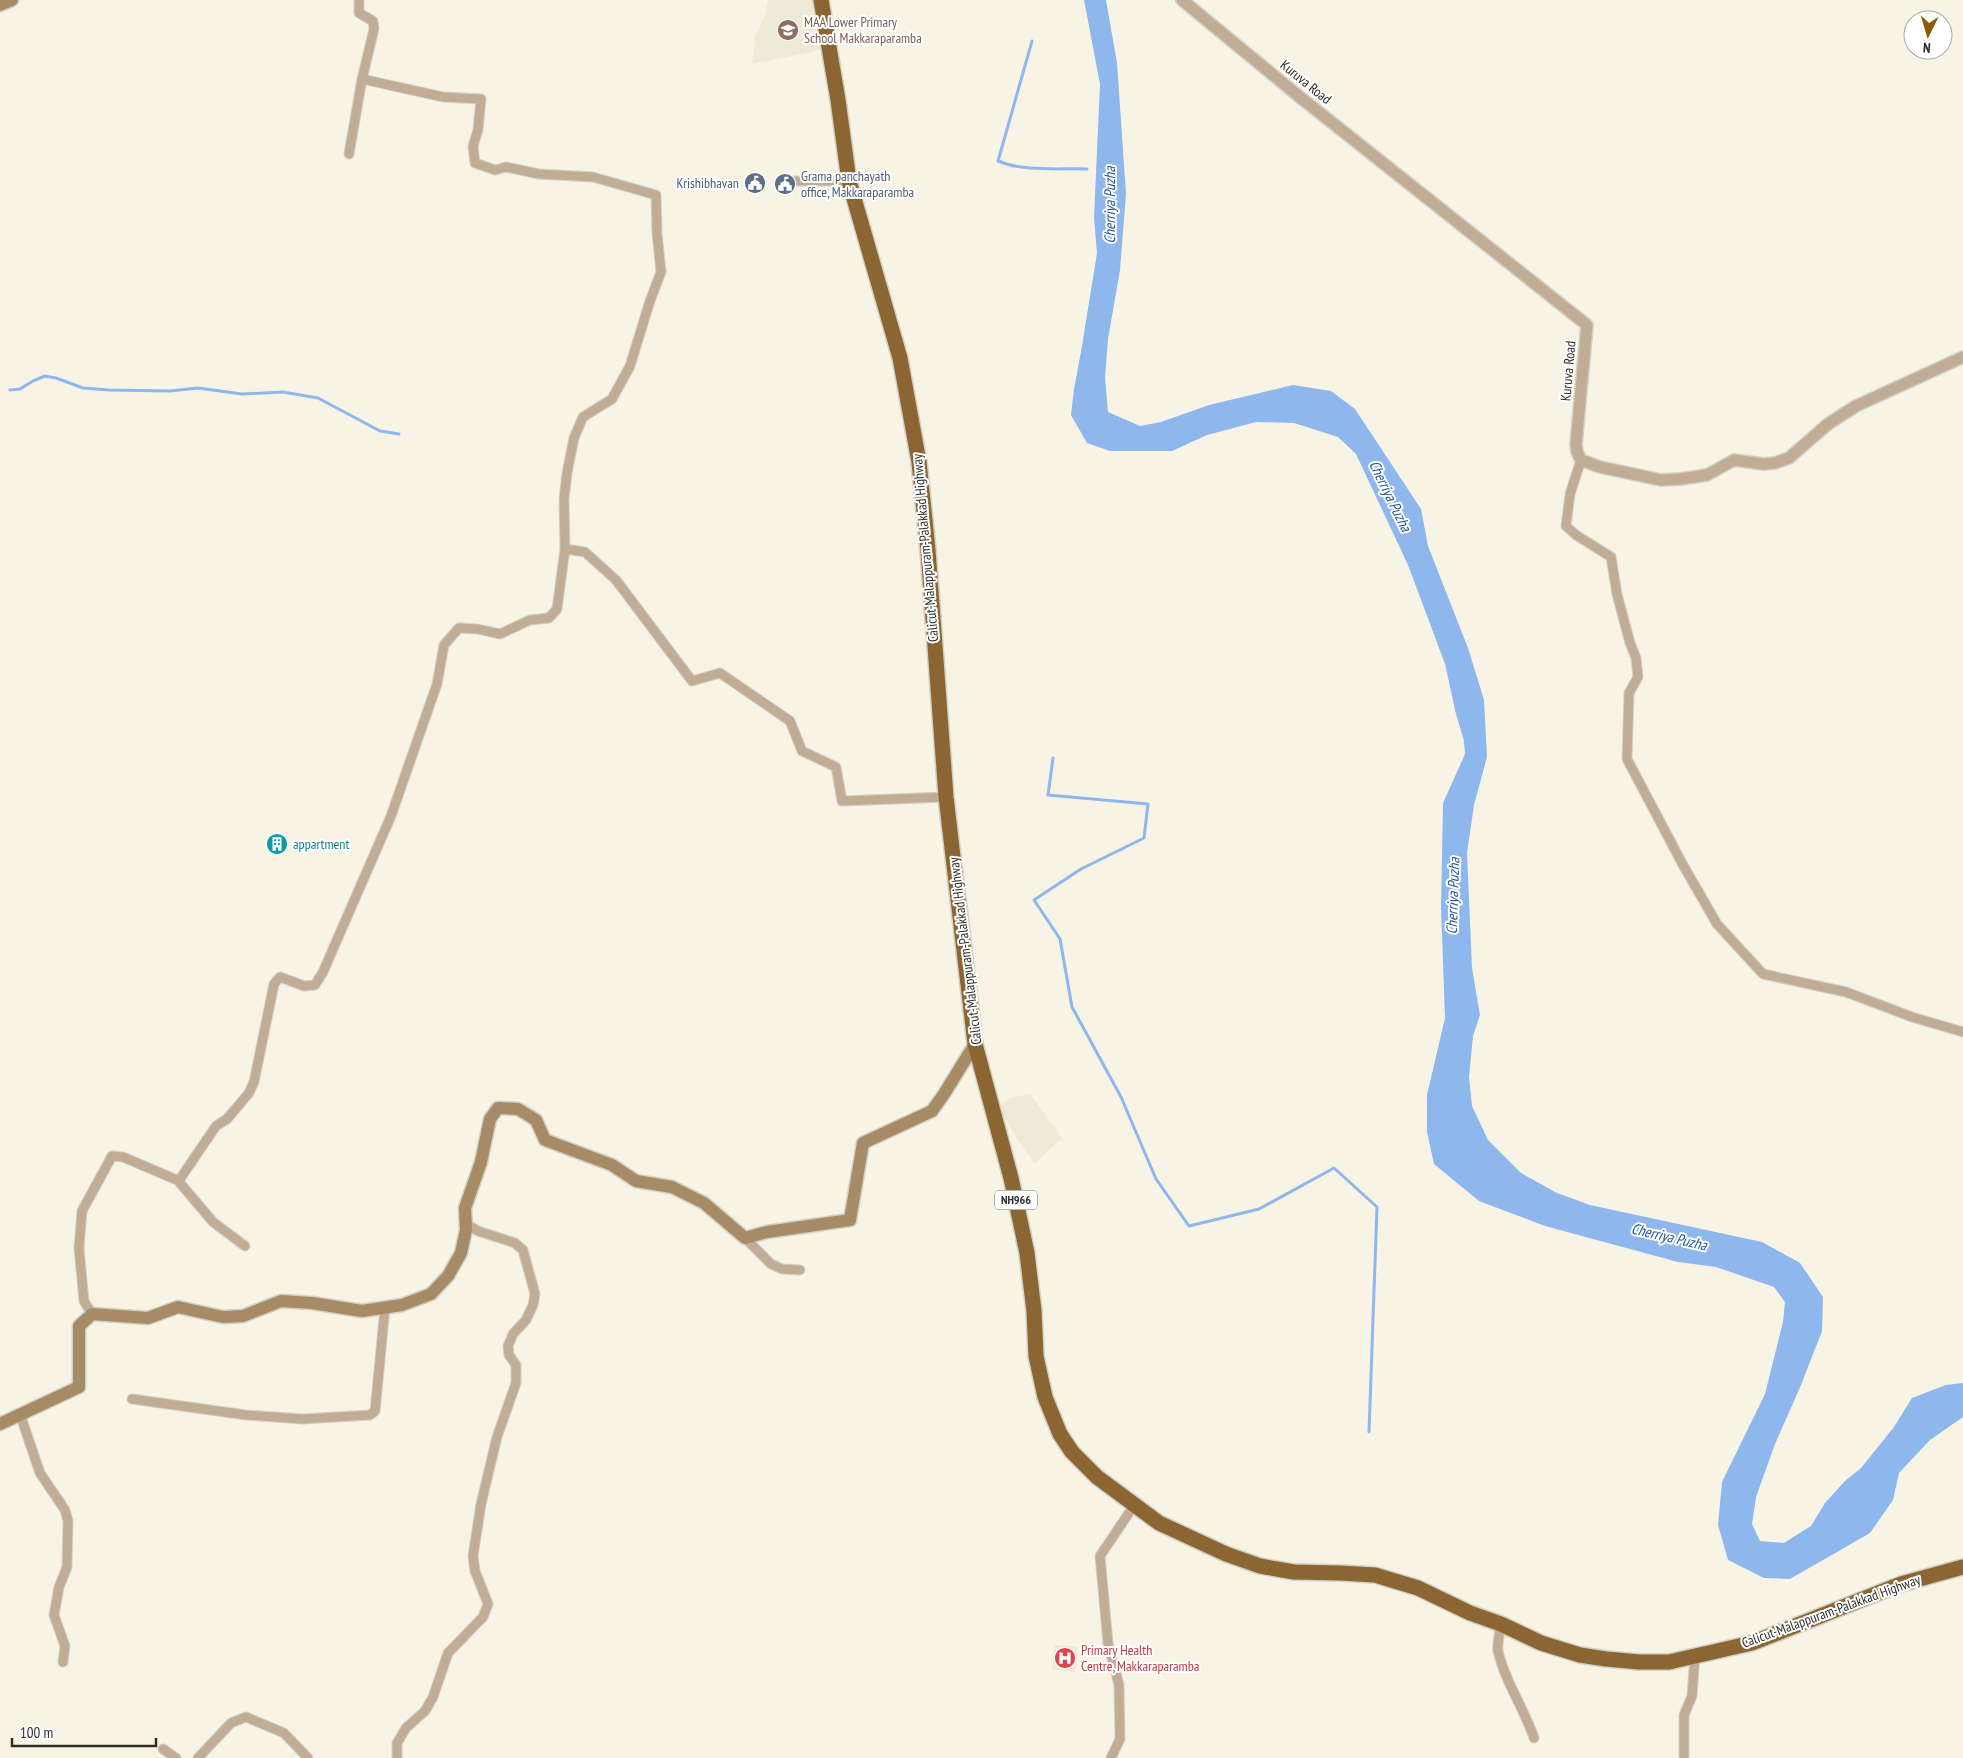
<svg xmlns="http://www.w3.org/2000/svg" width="1963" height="1758" font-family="'PT Sans Narrow',sans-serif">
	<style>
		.built { fill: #efead5 }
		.water { fill: #8eb7ee }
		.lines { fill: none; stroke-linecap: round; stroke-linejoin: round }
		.stream { stroke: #8eb7ee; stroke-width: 3 }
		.minor-casing { stroke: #d3d0c4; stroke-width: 11 }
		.tertiary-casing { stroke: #d3d0c4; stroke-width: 14 }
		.secondary-casing { stroke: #d3d0c4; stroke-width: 15 }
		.trunk-casing { stroke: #d3d0c4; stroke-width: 18 }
		.minor { stroke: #c1ad95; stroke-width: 9 }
		.tertiary { stroke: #c1ad95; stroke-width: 11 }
		.secondary { stroke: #a78b66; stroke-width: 12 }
		.trunk { stroke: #8c6632; stroke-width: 15 }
		.labels { text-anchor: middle; stroke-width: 4; stroke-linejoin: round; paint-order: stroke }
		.shield { fill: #fff; stroke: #6d6c68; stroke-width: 1 }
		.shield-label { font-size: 12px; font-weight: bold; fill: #2e2d28 }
		.education-label { font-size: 14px; fill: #785e54; stroke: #fff; text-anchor: start }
		.street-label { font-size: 14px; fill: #2e2d28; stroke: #fff }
		.service-label { font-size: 14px; fill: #4e5e75; stroke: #fff; text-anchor: start }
		.culture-label { font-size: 14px; fill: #0d838f; stroke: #fff; text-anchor: start }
		.health-label { font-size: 14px; fill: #be3a42; stroke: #fff; text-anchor: start }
		.water-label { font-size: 15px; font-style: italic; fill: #205496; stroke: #fff }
	</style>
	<rect width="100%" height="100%" fill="#f7f4e6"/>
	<!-- built -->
	<g class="built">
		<polygon points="768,0 812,0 820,47 817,51 752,64 755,37 764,17"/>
		<polygon points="1030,1094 1048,1118 1062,1139 1047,1151 1035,1164 1010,1128 999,1108 1009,1098"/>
		<polygon points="1055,1645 1078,1647 1075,1672 1052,1669"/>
	</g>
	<!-- water -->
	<polygon class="water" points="1084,0 1106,0 1117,63 1126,194 1120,270 1108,339 1105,378 1108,412 1140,426 1161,422 1209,405 1293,385 1331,391 1355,409 1421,509 1428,546 1468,648 1484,700 1487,757 1474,805 1467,853 1472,968 1480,1015 1473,1036 1469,1077 1472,1106 1488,1140 1521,1173 1557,1193 1590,1205 1762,1242 1800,1263 1823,1297 1822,1331 1801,1385 1775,1444 1756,1497 1752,1524 1760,1541 1784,1543 1811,1526 1825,1503 1845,1481 1861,1468 1894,1427 1912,1398 1946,1385 1963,1383 1963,1417 1930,1440 1899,1473 1893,1500 1870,1533 1790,1579 1764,1578 1728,1560 1718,1525 1722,1482 1765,1394 1783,1322 1785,1302 1774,1287 1716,1267 1678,1262 1545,1226 1479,1201 1434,1164 1427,1132 1427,1095 1445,1018 1441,907 1443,803 1465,754 1464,741 1456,714 1445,664 1408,565 1356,454 1338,437 1294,423 1256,422 1207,435 1172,451 1110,451 1087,443 1071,415 1074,389 1081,352 1097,253 1094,218 1100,84"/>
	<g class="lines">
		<!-- stream -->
		<g class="stream">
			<path d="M1032,41L998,161C1024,172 1059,168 1087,169"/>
			<polyline points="10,390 20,389 33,381 45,376 56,378 83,388 109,390 170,391 198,388 242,394 283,392 318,398 380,431 399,434"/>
			<polyline points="1053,758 1048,795 1148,804 1144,838 1081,869 1034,900 1060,939 1072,1007 1121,1097 1156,1179 1189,1226 1259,1209 1334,1168 1377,1207 1369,1432"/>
		</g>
		<!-- minor casing -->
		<g class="minor-casing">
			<g id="minor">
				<polyline points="359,0 359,13 373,21 374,29 362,79 443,97 481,99 478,130 473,146 475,163 495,170 506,167 539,174 593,177 656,195 657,233 661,272 650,301 630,366 612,399 583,417 574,438 567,473 564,499 565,549 585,552 616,580 692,681 720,673 790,721 802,751 836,767 842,801 946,797"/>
				<polyline points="349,154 362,79"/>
				<polyline points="786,181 849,181"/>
				<polyline points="1581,460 1570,494 1566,526 1576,535 1611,557 1617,594 1630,643 1636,658 1638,677 1629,693 1627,759 1683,865 1717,924 1763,974 1846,992 1912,1017 1963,1032"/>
				<polyline points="180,1179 180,1183 213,1222 245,1246"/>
				<polyline points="745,1238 771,1264 782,1269 800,1270"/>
				<polyline points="92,1314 84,1301 79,1248 82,1211 112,1156 123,1157 177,1180 180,1179 216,1126 227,1119 249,1093 254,1082 274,984 280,977 304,986 315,985 323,972 391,816 437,684 444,645 459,628 478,629 500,634 530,620 549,618 557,609 565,549"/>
				<polyline points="132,1399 246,1415 302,1419 370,1415 375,1411 385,1308"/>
				<polyline points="20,1414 40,1473 65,1510 68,1521 67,1567 59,1587 54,1615 65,1646 63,1662"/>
				<path d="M1501,1624C1500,1632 1497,1643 1498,1651C1505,1682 1524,1708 1534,1738"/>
				<polyline points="163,1749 176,1758"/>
				<polyline points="198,1758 231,1723 246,1717 284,1733 308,1758"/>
				<polyline points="397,1758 397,1743 406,1728 425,1711 433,1697 448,1653 483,1617 488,1604 475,1571 473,1556 481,1504 497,1437 516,1383 516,1365 509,1355 508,1346 513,1334 526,1320 533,1305 535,1294 523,1250 515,1243 478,1231 465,1223"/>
				<polyline points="1111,1758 1120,1739 1119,1685 1108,1643 1100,1556 1135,1504"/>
				<polyline points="1684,1758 1684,1715 1692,1696 1695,1655"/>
			</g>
		</g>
		<!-- tertiary casing -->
		<g class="tertiary-casing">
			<polyline id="tertiary" points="1182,0 1301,98 1587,325 1576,444 1577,452 1581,460 1600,467 1661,480 1680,479 1707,475 1734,460 1763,464 1775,463 1789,458 1828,424 1856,406 1963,357"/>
		</g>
		<!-- secondary casing -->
		<g class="secondary-casing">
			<g id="secondary">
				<polyline points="0,5 12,0"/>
				<polyline points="0,1424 79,1387 79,1326 92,1314 148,1318 178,1307 223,1317 243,1316 281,1301 312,1303 362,1311 402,1305 431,1294 448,1276 461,1253 466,1230 465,1208 481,1162 490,1119 498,1108 518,1109 536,1120 545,1140 612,1165 636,1181 672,1187 704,1203 745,1238 767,1232 850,1220 863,1143 932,1111 944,1094 975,1044"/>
			</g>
		</g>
		<!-- trunk casing -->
		<g class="trunk-casing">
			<polyline id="trunk" points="821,0 838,100 849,181 900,358 919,462 928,550 946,797 975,1044 1011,1178 1027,1253 1034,1311 1036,1356 1045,1397 1060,1434 1072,1452 1097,1477 1159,1523 1226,1554 1260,1566 1294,1572 1340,1573 1375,1575 1418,1588 1470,1613 1501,1624 1541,1643 1580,1655 1606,1659 1639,1662 1669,1662 1752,1643 1901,1584 1963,1567"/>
		</g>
		<!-- minor -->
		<use href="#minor" class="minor"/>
		<!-- tertiary -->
		<use href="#tertiary" class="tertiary"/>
		<!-- secondary -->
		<use href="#secondary" class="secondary"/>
		<!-- trunk -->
		<use href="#trunk" class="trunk"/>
	</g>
	<!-- icons -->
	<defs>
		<g id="school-disc" transform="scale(1.125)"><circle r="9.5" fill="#8d6e63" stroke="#fff"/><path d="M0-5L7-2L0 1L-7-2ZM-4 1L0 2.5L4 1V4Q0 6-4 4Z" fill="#fff"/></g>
		<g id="civic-disc" transform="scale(1.125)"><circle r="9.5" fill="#5c6f8a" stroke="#fff"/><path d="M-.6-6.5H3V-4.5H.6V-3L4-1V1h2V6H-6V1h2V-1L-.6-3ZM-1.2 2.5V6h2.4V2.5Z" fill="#fff"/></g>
		<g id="building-disc" transform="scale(1.125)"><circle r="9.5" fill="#0f9aa8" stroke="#fff"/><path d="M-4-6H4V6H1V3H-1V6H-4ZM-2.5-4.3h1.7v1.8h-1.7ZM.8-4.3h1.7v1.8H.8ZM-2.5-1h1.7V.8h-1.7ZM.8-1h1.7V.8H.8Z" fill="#fff"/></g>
		<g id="hospital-disc" transform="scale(1.125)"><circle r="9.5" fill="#e0444e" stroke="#fff"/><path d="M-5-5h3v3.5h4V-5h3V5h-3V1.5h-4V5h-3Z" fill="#fff"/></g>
	</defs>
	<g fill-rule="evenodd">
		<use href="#school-disc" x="788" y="30"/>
		<use href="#civic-disc" x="755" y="183"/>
		<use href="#civic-disc" x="785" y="184"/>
		<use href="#building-disc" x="277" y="844"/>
		<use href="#hospital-disc" x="1065" y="1658"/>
	</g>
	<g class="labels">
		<!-- shield labels -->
		<rect class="shield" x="995" y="1190.5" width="42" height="19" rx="4"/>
		<g class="shield-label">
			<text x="1016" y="1204">NH966</text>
		</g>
		<!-- education labels -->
		<g class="education-label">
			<text x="804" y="27">MAA Lower Primary<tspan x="804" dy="16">School Makkaraparamba</tspan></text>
		</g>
		<!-- street labels -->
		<g class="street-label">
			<text transform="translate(1306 82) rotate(39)" y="5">Kuruva Road</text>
			<text transform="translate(1568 371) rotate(-85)" y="5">Kuruva Road</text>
			<text transform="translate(925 548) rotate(-95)" y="5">Calicut-Malappuram-Palakkad Highway</text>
			<text transform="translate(965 951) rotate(-97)" y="5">Calicut-Malappuram-Palakkad Highway</text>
			<text transform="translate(1831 1611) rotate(-20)" y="5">Calicut-Malappuram-Palakkad Highway</text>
		</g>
		<!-- service labels -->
		<g class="service-label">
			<text x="801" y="181">Grama panchayath<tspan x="801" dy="16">office, Makkaraparamba</tspan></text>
			<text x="739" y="188" text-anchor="end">Krishibhavan</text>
		</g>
		<!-- culture labels -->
		<g class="culture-label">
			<text x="293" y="849">appartment</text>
		</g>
		<!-- health labels -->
		<g class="health-label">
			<text x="1081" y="1655">Primary Health<tspan x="1081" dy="16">Centre, Makkaraparamba</tspan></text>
		</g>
		<!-- water labels -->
		<g class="water-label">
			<text transform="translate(1110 205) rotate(-90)" y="5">Cherriya Puzha</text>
			<text transform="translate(1390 496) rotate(64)" y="5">Cherriya Puzha</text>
			<text transform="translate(1453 896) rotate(-88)" y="5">Cherriya Puzha</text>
			<text transform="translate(1669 1237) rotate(13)" y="5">Cherriya Puzha</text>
		</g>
	</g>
	<!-- north arrow -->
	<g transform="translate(1928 35) rotate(185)"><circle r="24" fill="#ffffff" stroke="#ababa9"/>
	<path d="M0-4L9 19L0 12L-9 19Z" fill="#8e5b0a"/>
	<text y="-8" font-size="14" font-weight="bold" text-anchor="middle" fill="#2e2d28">N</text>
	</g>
	<!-- scale -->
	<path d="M12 1738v8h144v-8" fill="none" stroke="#2e2d28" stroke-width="2.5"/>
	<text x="20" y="1738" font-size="15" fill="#2e2d28" stroke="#ffffff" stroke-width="4" paint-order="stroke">100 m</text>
</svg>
